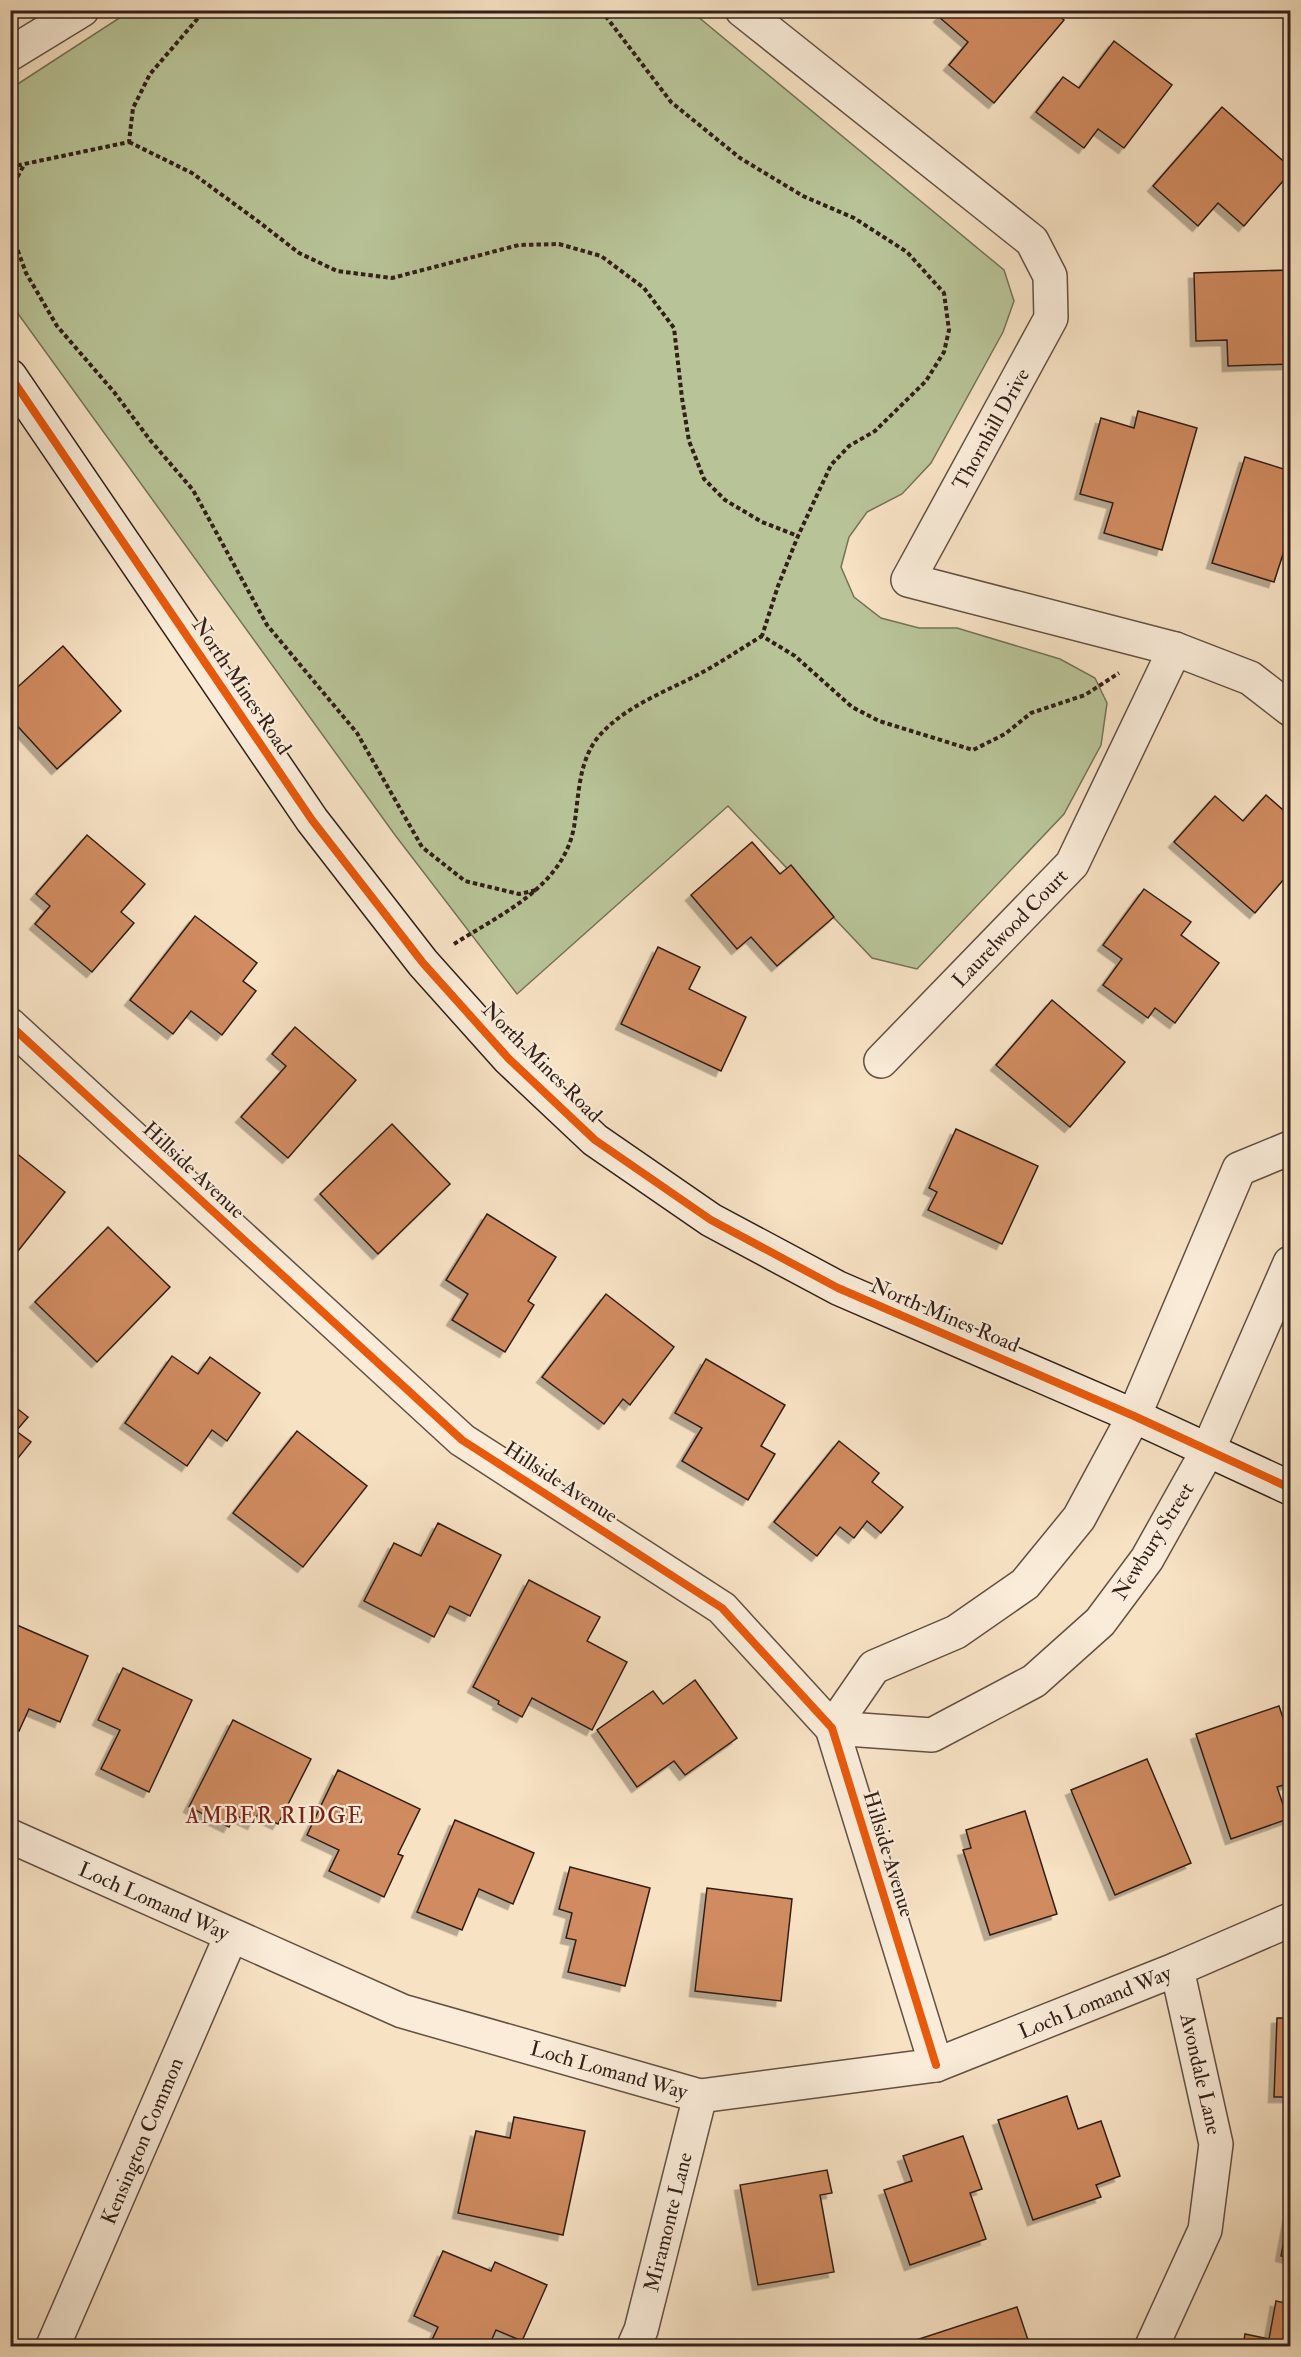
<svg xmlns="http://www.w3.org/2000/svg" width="1301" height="2357" font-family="'IM FELL Double Pica',serif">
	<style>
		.green { fill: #b8c498; stroke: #757258; stroke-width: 1.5 }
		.building { fill: #d08b60; stroke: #321f18; stroke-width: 1.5; filter: url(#shadow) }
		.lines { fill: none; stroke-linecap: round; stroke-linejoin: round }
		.street-casing { stroke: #635043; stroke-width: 36 }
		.secondary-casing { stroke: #321f18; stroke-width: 36 }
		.path { stroke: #321f18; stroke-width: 4; stroke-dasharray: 4.5 3; stroke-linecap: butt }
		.street { stroke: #faecd9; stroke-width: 33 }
		.secondary { stroke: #faecd9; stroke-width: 33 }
		.cycleway-casing { stroke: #faecd9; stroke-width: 11 }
		.cycleway { stroke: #e8590c; stroke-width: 8 }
		.labels { text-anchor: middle; stroke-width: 4.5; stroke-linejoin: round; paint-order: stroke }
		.street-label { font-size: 21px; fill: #321f18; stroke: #faecd9 }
		.neighbourhood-label { font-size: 22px; letter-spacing: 1.5px; fill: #7a1f14; stroke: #faecd9 }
	</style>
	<defs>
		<filter id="shadow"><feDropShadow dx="-5.5" dy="5.5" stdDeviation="0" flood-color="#0004"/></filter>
	</defs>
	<rect width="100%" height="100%" fill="#f7e2c4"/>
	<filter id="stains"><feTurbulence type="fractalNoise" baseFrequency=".00333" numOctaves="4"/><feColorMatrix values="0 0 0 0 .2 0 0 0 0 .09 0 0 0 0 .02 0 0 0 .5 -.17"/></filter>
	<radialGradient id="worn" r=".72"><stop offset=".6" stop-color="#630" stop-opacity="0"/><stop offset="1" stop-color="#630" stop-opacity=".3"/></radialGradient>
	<!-- green -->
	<polygon class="green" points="130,11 691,11 1004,270 1014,301 1003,332 931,463 902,494 867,512 849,537 841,567 854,597 881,618 919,628 957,628 1060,659 1095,678 1107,703 1101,745 1064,814 917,969 872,958 728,806 517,994 395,835 11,304 10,89"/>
	<!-- building -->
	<g class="building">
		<polygon points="945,10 1053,10 1064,20 994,103 949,65 968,42 939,17"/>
		<polygon points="1114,41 1172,85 1124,148 1098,129 1084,148 1036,112 1063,77 1079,88"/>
		<polygon points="1222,107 1290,167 1290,173 1244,226 1218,203 1198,226 1153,186"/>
		<polygon points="1290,270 1290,364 1228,366 1227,340 1196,341 1194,273"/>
		<polygon points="1138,411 1197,428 1162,550 1104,533 1113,503 1080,494 1101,418 1134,428"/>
		<polygon points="1245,457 1290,471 1290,553 1284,551 1274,582 1212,563"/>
		<polygon points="63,646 121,711 57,769 10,718 10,694"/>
		<polygon points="1266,795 1290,816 1290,872 1255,913 1174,842 1215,796 1243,821"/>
		<polygon points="87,835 145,884 121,912 134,923 92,972 35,924 50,906 36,894"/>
		<polygon points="752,842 780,874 791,865 834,917 777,966 751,937 737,949 691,895"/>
		<polygon points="1144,889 1191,922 1181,935 1219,963 1175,1023 1155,1008 1148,1018 1103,985 1122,959 1103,945"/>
		<polygon points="195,916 257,963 243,981 256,991 222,1035 191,1011 173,1034 130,1000"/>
		<polygon points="658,947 700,967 689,989 746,1017 721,1071 621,1024"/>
		<polygon points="1052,1000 1125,1062 1070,1127 996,1065"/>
		<polygon points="295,1027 356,1080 288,1158 241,1117 286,1066 272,1054"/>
		<polygon points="392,1124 450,1184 378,1254 320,1194"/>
		<polygon points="956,1129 1038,1166 1002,1244 928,1210 937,1192 929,1188"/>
		<polygon points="10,1148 65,1192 14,1256 10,1253"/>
		<polygon points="487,1214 556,1257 528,1301 534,1305 505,1352 452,1320 468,1294 446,1280"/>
		<polygon points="108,1227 170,1287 97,1362 35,1302"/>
		<polygon points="606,1294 674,1347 630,1405 623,1399 604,1424 542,1377"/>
		<polygon points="172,1356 198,1374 210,1357 260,1393 227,1441 212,1430 187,1466 125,1423"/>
		<polygon points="706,1359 785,1405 761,1446 775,1454 748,1500 682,1461 702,1428 675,1413"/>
		<polygon points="10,1403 28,1417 16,1431 31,1442 10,1468"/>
		<polygon points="297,1431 367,1486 303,1567 233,1513"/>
		<polygon points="839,1441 879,1473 872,1482 903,1507 881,1533 867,1521 854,1538 840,1527 817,1556 774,1522"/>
		<polygon points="438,1523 501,1555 470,1616 450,1606 434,1637 364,1601 394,1543 421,1556"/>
		<polygon points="529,1580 600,1617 587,1641 627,1662 592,1730 532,1698 522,1717 498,1704 499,1701 473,1687"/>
		<polygon points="10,1622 88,1656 60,1722 29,1709 19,1731 10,1728"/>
		<polygon points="123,1668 192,1700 149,1792 101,1769 120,1730 98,1720"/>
		<polygon points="695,1680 737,1738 685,1775 674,1761 637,1787 597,1730 653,1691 663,1704"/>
		<polygon points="1279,1706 1290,1739 1290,1783 1277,1787 1288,1819 1231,1839 1196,1734"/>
		<polygon points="233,1720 311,1759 278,1824 258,1814 253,1824 235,1815 229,1827 189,1807"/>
		<polygon points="1147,1759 1191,1863 1115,1895 1071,1790"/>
		<polygon points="338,1770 420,1809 398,1854 403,1856 384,1897 329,1871 339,1850 307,1835"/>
		<polygon points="1025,1811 1057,1914 990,1935 963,1850 971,1848 966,1830"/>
		<polygon points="455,1820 534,1853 513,1904 479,1889 462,1930 417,1912"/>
		<polygon points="570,1867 650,1888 625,1986 568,1972 576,1940 566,1938 572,1913 559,1909"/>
		<polygon points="707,1888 792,1899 781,2001 695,1991"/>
		<polygon points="1277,2018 1290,2018 1290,2097 1274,2097"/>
		<polygon points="1067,2096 1078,2129 1101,2121 1120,2176 1096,2185 1101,2197 1033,2220 998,2120"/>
		<polygon points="514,2117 585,2131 563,2235 458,2213 476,2131 510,2138"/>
		<polygon points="963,2136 982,2189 970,2193 986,2239 910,2265 884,2190 912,2181 903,2156"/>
		<polygon points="827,2170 832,2193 820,2195 834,2272 758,2285 740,2185"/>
		<polygon points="1290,2208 1290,2258 1281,2256"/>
		<polygon points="443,2251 491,2271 495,2262 547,2285 522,2341 496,2330 489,2346 445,2346 432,2340 438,2327 414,2316"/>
		<polygon points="1276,2301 1290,2304 1290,2346 1243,2346 1245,2334 1269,2339"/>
		<polygon points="1017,2307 1030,2346 914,2346 913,2341"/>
	</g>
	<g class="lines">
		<!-- street casing -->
		<g class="street-casing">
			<g id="street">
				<polyline points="742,10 1032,241 1050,276 1051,318 908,580 1175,649 1250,678 1290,709"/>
				<polyline points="10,54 82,10"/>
				<polyline points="10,1025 462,1440 722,1608 832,1728 936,2065"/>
				<polyline points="881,1061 1072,864 1175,649"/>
				<polyline points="832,1728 874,1667 956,1632 1025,1584 1079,1518 1134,1416 1239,1169 1290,1148"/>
				<polyline points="832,1728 932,1735 1034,1681 1100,1622 1147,1559 1208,1450 1290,1263"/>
				<polyline points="10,1836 402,2011 700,2096 936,2065 1177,1969 1290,1920"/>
				<polyline points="53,2346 231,1936"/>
				<polyline points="634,2346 641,2330 700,2096"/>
				<polyline points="1152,2346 1205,2230 1216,2144 1177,1969"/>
			</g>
		</g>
		<!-- secondary casing -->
		<g class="secondary-casing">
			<polyline id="secondary" points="10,376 312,820 423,963 509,1059 595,1140 711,1220 838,1288 1134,1416 1290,1488"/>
		</g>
		<!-- path -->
		<g class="path">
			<polyline points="601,10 671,102 740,158 803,196 854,218 907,252 944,293 949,330 944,352 926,381 875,431 849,446 831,465 798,536 778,586 762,636 795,656 852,707 879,721 973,750 1005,734 1031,713 1085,695 1119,673"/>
			<polyline points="129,142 192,173 259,222 299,253 337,271 392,278 519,245 559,244 601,256 644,288 674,328 682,398 689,441 704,479 725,500 762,522 798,536"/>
			<polyline points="10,167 129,142 133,108 150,74 205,10"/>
			<polyline points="10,190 24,165"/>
			<polyline points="10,229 26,273 57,326 114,392 150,440 193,490 267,625 357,733 422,847 465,881 519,894 537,890"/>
			<path d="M454,944C501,914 563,887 574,827C579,796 578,761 599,736C626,705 668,691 703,672C723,661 742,648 762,636"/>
		</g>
		<!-- street -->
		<use href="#street" class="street"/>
		<!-- secondary -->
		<use href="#secondary" class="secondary"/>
		<!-- cycleway casing -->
		<g class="cycleway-casing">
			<g id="cycleway">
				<polyline points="10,376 312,820 423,963 509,1059 595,1140 711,1220 838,1288 1134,1416 1290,1488"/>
				<polyline points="10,1025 462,1440 722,1608 832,1728 936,2065"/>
			</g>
		</g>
		<!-- cycleway -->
		<use href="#cycleway" class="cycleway"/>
	</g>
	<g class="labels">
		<!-- street labels -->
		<g class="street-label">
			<text transform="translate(991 429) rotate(-61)" y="7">Thornhill Drive</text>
			<text transform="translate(242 686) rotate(56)" y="7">North Mines Road</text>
			<text transform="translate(1010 928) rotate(-46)" y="7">Laurelwood Court</text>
			<text transform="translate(542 1062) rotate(45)" y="7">North Mines Road</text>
			<text transform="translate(194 1170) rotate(43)" y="7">Hillside Avenue</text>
			<text transform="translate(945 1315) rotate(23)" y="7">North Mines Road</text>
			<text transform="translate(561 1482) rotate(33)" y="7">Hillside Avenue</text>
			<text transform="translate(1153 1541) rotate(-58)" y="7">Newbury Street</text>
			<text transform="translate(889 1854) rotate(73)" y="7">Hillside Avenue</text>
			<text transform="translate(154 1901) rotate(24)" y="7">Loch Lomand Way</text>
			<text transform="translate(1095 2002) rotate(-22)" y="7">Loch Lomand Way</text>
			<text transform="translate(609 2070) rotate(16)" y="7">Loch Lomand Way</text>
			<text transform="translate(1201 2074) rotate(77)" y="7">Avondale Lane</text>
			<text transform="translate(142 2141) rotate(-67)" y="7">Kensington Common</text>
			<text transform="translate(668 2222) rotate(-76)" y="7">Miramonte Lane</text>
		</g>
		<!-- neighbourhood labels -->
		<g class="neighbourhood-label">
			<text x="275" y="1823">AMBER RIDGE</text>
		</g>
	</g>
	<!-- margin -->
	<rect width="1301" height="2357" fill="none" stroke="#f7e2c4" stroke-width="36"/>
	<rect x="12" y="12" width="1277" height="2333" fill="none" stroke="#321f18" stroke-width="3"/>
	<rect x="18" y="18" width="1265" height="2321" fill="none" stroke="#321f18" stroke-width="1.5"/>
	<rect width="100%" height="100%" filter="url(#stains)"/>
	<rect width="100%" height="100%" fill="url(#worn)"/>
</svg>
